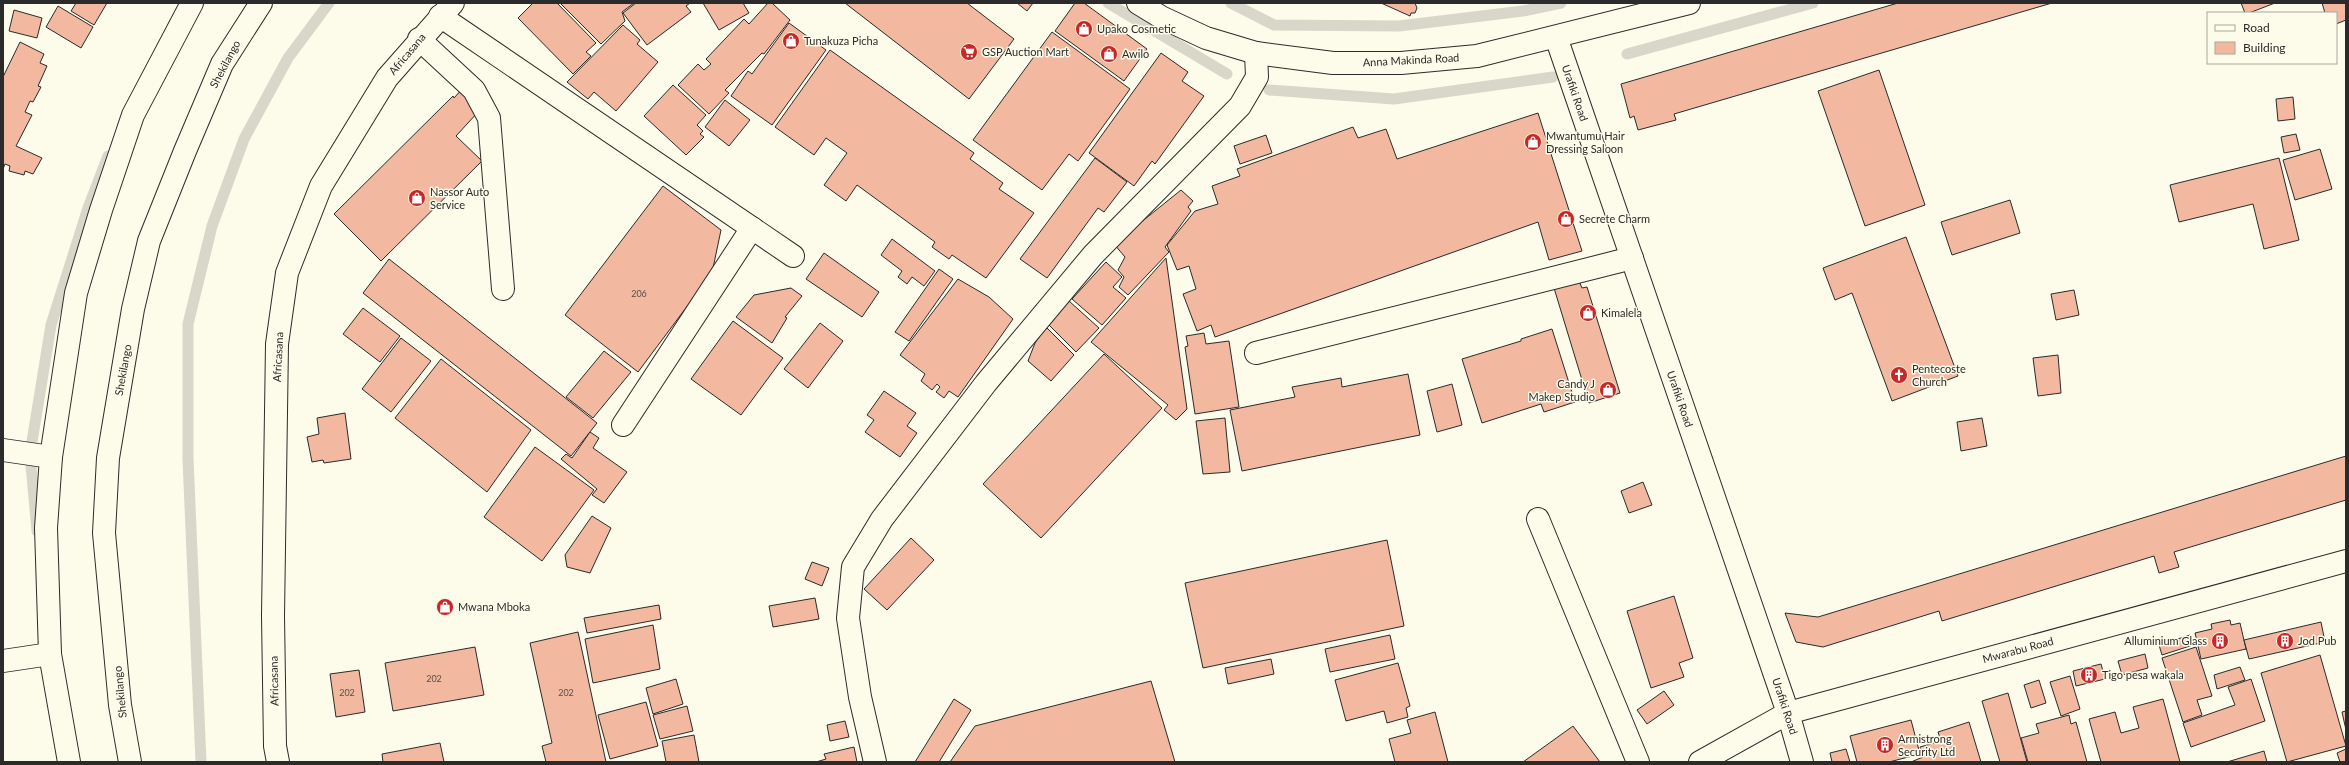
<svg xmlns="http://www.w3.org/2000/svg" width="2349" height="765" font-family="Lato,sans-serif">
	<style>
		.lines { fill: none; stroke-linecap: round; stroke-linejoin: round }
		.stream { stroke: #d8d7c9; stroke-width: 11 }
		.building { fill: #f2b8a0; stroke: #2b2b2b }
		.minor-casing { stroke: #2b2b2b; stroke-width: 24 }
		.major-casing { stroke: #2b2b2b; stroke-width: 24 }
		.minor { stroke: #fdfbea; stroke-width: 22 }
		.major { stroke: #fdfbea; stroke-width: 22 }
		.labels { text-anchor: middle; stroke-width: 3; stroke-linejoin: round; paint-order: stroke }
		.number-label { font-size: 9px; fill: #5d4e48 }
		.poi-label { font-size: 11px; fill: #2b2b2b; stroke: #fdfbea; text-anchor: start }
		.street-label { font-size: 11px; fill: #2b2b2b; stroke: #fdfbea }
	</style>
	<rect width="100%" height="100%" fill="#fdfbea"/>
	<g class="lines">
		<!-- stream -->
		<g class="stream">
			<polyline points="1108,3 1227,74"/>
			<polyline points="1231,3 1274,25 1399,26 1523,11 1561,3"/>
			<polyline points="1627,54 1813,3"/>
			<polyline points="1269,90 1394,99 1553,77"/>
			<polyline points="37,531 30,454 51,325 88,208 108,156"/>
			<polyline points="201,762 188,459 188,324 212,226 244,139 288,58 329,3"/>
		</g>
	</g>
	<!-- building -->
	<g class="building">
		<polygon points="76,3 107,3 94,25 71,11"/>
		<polygon points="533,3 557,3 596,43 586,52 591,56 573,74 518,18"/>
		<polygon points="560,3 634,3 622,12 625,21 601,44"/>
		<polygon points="636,3 690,3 686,6 691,12 647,45 623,13"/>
		<polygon points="703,3 743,3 749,13 719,30"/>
		<polygon points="768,3 772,3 790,20 764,54 762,53 725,90 729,93 709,114 678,85 698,64 704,70 711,64 706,59 744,19 749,24"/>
		<polygon points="845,3 967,3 1014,39 969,99"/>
		<polygon points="1017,3 1033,3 1027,11"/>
		<polygon points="1075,3 1084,3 1147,49 1124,81 1055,31"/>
		<polygon points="1381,3 1415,3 1417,8 1415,13 1411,13 1410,16"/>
		<polygon points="1898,3 2052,3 1674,114 1676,120 1638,130 1634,116 1630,118 1621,84"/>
		<polygon points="2241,3 2275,3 2249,13 2245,13"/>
		<polygon points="2322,3 2346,3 2346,20 2336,24 2336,13 2325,13"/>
		<polygon points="58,6 93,27 81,48 46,27"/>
		<polygon points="14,10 42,18 37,38 9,31"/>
		<polygon points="789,23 826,50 772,125 731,96 748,71 752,74"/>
		<polygon points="623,25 640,40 637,44 658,62 616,111 594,92 588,99 567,82"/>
		<polygon points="1052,32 1130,89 1078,161 1069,154 1042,190 973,140"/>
		<polygon points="20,42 44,54 40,63 47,66 38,86 41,87 33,102 30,101 25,112 32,115 16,146 42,158 33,174 25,171 24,175 9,171 10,166 5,164 3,169 3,77"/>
		<polygon points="830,50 974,153 970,159 1003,183 999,189 1034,213 986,278 952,255 949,259 932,247 935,242 857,185 846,201 824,185 847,153 826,138 814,155 775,127"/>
		<polygon points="1161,53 1188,72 1182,81 1204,96 1155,164 1152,161 1134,186 1089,153"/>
		<polygon points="1879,70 1925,205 1865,226 1818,91"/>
		<polygon points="673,85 706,115 697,125 703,131 700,134 704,137 686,155 644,116"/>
		<polygon points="463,88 479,111 456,136 482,161 381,261 334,214 453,96 454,98"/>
		<polygon points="2293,97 2295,119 2278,121 2276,99"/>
		<polygon points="725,100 750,120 729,146 705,127"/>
		<polygon points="1538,113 1582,251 1549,260 1538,222 1215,337 1211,325 1197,331 1183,294 1196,289 1189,266 1177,270 1167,245 1195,211 1218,204 1212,186 1240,176 1237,169 1353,127 1358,138 1386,129 1397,159"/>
		<polygon points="2296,134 2300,150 2284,153 2281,137"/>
		<polygon points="1266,135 1272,153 1240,164 1234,146"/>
		<polygon points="2320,149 2332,189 2295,200 2283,160"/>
		<polygon points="1095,158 1127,182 1104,212 1098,208 1047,278 1020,259"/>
		<polygon points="2279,158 2299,240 2264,249 2253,204 2179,222 2170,185"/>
		<polygon points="663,186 721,230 712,273 638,372 565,315"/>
		<polygon points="1181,190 1193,201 1188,207 1191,211 1165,247 1169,252 1128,295 1119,287 1124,277 1118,270 1125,257 1114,244"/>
		<polygon points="2010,200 2020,233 1952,255 1941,222"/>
		<polygon points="1906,237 1958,376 1892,401 1852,293 1835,300 1823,268"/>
		<polygon points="892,239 935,271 924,286 912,277 907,284 898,277 902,271 881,255"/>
		<polygon points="824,253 879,292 862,317 806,279"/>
		<polygon points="1166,258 1187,409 1176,420 1164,410 1168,405 1091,342"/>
		<polygon points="389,259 597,423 571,456 363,293"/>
		<polygon points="1106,262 1122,277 1113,287 1126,298 1102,325 1072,299"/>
		<polygon points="939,269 953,279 909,341 895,332"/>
		<polygon points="958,279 989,297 1013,319 958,397 949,391 944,398 936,392 940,387 937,384 932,390 921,381 925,374 900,355"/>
		<polygon points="1579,281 1582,288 1587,287 1620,393 1589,403 1554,288"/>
		<polygon points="791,288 802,296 785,317 787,318 772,343 736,317 754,295"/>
		<polygon points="2074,290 2079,315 2056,320 2051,294"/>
		<polygon points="1069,301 1099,328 1076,352 1049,325"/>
		<polygon points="363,308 400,336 380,362 343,334"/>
		<polygon points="733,321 783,358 741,415 691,379"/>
		<polygon points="820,323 843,341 808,388 784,369"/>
		<polygon points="1046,327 1074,355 1051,381 1028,361 1035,343"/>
		<polygon points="1552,329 1575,402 1544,412 1541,404 1482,423 1462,359 1521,341 1521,339"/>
		<polygon points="1204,333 1206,344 1229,341 1239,407 1195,414 1185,347 1188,346 1186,336"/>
		<polygon points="401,338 431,361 391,412 362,389"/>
		<polygon points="604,351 631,372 593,418 566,397"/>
		<polygon points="1104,354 1162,408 1041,538 983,484"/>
		<polygon points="2058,355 2061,393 2038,396 2033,358"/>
		<polygon points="441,359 531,430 487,492 395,418"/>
		<polygon points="1408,374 1420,435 1242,471 1230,410 1295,397 1292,387 1341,378 1342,387"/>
		<polygon points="1452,384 1462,425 1437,432 1427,391"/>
		<polygon points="884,391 916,413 907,426 917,433 900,457 865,432 874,420 867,415"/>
		<polygon points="345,413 351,459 324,463 323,460 312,462 307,437 319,434 317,418"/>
		<polygon points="1225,418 1230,472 1203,474 1196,421"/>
		<polygon points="1982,418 1987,446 1961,451 1957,422"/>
		<polygon points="590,432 599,438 593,448 627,472 604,503 592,495 597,489 561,459 566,454 572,458"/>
		<polygon points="535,447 594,490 542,561 484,517"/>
		<polygon points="2346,456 2346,500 2174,552 2179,567 2159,573 2154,556 1942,621 1939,611 1823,647 1796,642 1785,613 1818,617"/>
		<polygon points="1643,482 1652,505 1629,513 1621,491"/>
		<polygon points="592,516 611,528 590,573 567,567 565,555"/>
		<polygon points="911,538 934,560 887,610 864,589"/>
		<polygon points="1387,540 1404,626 1203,668 1185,583"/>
		<polygon points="812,562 829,568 822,586 805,579"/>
		<polygon points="1674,596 1693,658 1679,663 1684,677 1651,688 1627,611"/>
		<polygon points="815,598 819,619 773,627 769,606"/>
		<polygon points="659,605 661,619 587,633 584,618"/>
		<polygon points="2230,620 2231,625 2240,623 2246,649 2201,659 2195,633 2212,629 2211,624"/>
		<polygon points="2321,622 2325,642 2249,659 2244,640"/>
		<polygon points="653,625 660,669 593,683 585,639"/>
		<polygon points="578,632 606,762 546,762 542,746 552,743 530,643"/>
		<polygon points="1390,635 1395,659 1330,672 1325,649"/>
		<polygon points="2190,635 2193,645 2162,655 2159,645"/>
		<polygon points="475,647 484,695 393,711 385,663"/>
		<polygon points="2196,647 2212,696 2197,700 2202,715 2183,722 2162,658"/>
		<polygon points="2145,654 2148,668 2122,675 2118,661"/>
		<polygon points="2320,655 2346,746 2287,762 2261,673"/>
		<polygon points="1271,659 1274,674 1228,684 1225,668"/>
		<polygon points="1398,663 1410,706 1406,708 1408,717 1387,723 1384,711 1346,721 1335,680"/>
		<polygon points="2101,664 2105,679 2076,686 2073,671"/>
		<polygon points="2240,667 2245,680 2217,689 2214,675"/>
		<polygon points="359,670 365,712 336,717 330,674"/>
		<polygon points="2070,676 2080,709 2061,716 2050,682"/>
		<polygon points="676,679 683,704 653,714 646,688"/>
		<polygon points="2251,679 2265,721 2191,747 2183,723 2235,705 2228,687"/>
		<polygon points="2039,680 2046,703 2031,708 2024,685"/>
		<polygon points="1151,681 1175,762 950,762 975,726"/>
		<polygon points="1664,691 1674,705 1647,724 1637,710"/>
		<polygon points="2008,693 2027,762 2000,762 1982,701"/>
		<polygon points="954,699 971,710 939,762 915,762"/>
		<polygon points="2163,699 2180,762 2101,762 2089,719 2115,712 2121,733 2139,728 2133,707"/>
		<polygon points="646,702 658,746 610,759 598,715"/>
		<polygon points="687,706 693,731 660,739 653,715"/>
		<polygon points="2346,711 2346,730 2342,712"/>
		<polygon points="1435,712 1448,762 1395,762 1389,739 1411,733 1407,720"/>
		<polygon points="2069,715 2071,724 2076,722 2087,762 2028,762 2021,738 2039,733 2036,724"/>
		<polygon points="1911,720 1920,754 1889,762 1857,762 1850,736"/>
		<polygon points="845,721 849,737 830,741 827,725"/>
		<polygon points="1969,722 1981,762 1911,762 1923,757 1920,747 1941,741 1938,732"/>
		<polygon points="1573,726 1600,762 1523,762"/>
		<polygon points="694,735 699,762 666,762 662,741"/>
		<polygon points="440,743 444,762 383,762 382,754"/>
		<polygon points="854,747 857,762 816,762 826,759 824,754"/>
		<polygon points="1846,749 1850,762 1832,762 1830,753"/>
		<polygon points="2346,749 2346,762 2340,762 2337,753"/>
		<polygon points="2264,751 2267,762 2227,762"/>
	</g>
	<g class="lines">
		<!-- minor casing -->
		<g class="minor-casing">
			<g id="minor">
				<polyline points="1138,3 1161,17 1206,38 1256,53 1333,63 1401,63 1477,56 1689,3"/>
				<polyline points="440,16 793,256"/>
				<polyline points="1556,37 1788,713 1802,762"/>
				<polyline points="419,39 474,90 489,118 503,289"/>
				<polyline points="1256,353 1632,258"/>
				<polyline points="623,425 752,228"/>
				<polyline points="3,450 51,457"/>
				<polyline points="1538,519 1638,762"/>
				<polyline points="3,661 50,654"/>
				<polyline points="278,762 275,746 273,616 277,344 287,273 321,186 387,78 453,3"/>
				<polyline points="875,762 860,697 848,618 853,567 882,519 986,383 1093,255 1240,106 1257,77 1256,53"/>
				<polyline points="1700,762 1788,713 2346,561"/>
			</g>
		</g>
		<!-- major casing -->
		<g class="major-casing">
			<g id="major">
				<polyline points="69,762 50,654 46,528 51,457 76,293 101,210 133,115 192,3"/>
				<polyline points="130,762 120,705 104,533 108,458 133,309 149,241 185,151 222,64 261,3"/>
			</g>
		</g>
		<!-- minor -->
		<use href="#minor" class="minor"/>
		<!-- major -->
		<use href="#major" class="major"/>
	</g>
	<!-- icons -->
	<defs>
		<g id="shop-disc" transform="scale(0.9)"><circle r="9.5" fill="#c62828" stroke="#fdfbea"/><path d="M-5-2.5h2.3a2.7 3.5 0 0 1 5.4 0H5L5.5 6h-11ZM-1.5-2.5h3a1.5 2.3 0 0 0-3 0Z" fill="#fff"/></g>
		<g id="supermarket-disc" transform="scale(0.9)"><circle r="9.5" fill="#c62828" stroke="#fdfbea"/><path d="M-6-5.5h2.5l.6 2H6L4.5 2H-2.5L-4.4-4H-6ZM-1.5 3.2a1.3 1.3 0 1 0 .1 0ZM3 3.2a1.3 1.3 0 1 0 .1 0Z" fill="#fff"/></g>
		<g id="church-disc" transform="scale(0.9)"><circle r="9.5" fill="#c62828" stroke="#fdfbea"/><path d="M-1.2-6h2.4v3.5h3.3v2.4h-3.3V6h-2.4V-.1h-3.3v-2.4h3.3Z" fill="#fff"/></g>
		<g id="building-disc" transform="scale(0.9)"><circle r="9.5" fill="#c62828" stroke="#fdfbea"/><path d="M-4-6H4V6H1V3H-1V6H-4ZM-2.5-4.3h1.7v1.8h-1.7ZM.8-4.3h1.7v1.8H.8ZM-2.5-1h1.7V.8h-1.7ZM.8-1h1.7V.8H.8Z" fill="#fff"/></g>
	</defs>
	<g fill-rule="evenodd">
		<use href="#shop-disc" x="1084" y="29"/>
		<use href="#shop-disc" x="791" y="41"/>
		<use href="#supermarket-disc" x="969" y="52"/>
		<use href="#shop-disc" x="1109" y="54"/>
		<use href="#shop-disc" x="1533" y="142"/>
		<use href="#shop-disc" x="417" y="198"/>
		<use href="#shop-disc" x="1566" y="219"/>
		<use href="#shop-disc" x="1588" y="313"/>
		<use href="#church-disc" x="1899" y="375"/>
		<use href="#shop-disc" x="1608" y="390"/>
		<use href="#shop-disc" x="445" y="607"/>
		<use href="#building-disc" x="2220" y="641"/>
		<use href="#building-disc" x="2285" y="641"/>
		<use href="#building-disc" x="2089" y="675"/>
		<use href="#building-disc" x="1885" y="745"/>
	</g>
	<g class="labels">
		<!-- number labels -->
		<g class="number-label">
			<text x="639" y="297">206</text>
			<text x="434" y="682">202</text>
			<text x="347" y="696">202</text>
			<text x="566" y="696">202</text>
		</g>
		<!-- poi labels -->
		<g class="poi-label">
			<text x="1097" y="33">Upako Cosmetic</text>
			<text x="804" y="45">Tunakuza Picha</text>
			<text x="982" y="56">GSP Auction Mart</text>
			<text x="1122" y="58">Awilo</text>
			<text x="1546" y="140">Mwantumu Hair<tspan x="1546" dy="13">Dressing Saloon</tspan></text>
			<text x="430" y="196">Nassor Auto<tspan x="430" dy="13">Service</tspan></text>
			<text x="1579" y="223">Secrete Charm</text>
			<text x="1601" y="317">Kimalela</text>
			<text x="1912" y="373">Pentecoste<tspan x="1912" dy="13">Church</tspan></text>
			<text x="1595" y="388" text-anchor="end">Candy J<tspan x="1595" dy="13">Makep Studio</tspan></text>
			<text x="458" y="611">Mwana Mboka</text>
			<text x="2207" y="645" text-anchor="end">Alluminium Glass</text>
			<text x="2298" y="645">Jod Pub</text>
			<text x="2102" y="679">Tigo pesa wakala</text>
			<text x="1898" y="743">Armistrong<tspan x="1898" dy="13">Security Ltd</tspan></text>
		</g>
		<!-- street labels -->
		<g class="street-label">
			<text transform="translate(407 54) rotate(-50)" y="4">Africasana</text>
			<text transform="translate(1411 60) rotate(-3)" y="4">Anna Makinda Road</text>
			<text transform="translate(225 64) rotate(-62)" y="4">Shekilango</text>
			<text transform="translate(1575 93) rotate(71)" y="4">Urafiki Road</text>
			<text transform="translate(278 357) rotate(-87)" y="4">Africasana</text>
			<text transform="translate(123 370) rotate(-80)" y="4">Shekilango</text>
			<text transform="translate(1680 399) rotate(71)" y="4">Urafiki Road</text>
			<text transform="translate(2018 650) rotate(-15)" y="4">Mwarabu Road</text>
			<text transform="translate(274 681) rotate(-91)" y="4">Africasana</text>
			<text transform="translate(120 692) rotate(-96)" y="4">Shekilango</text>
			<text transform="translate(1785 706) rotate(72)" y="4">Urafiki Road</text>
		</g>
	</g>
	<!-- border -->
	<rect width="2349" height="765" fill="none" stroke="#2b2b2b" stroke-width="8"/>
	<!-- legend -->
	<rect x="2207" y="12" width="130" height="52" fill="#fdfbea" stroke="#a9a89e"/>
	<rect x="2215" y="25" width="20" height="6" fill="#fdfbea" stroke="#a9a89e"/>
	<text x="2243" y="32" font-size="12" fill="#2b2b2b">Road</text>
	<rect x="2215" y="42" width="20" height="12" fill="#f2b8a0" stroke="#a9a89e"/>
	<text x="2243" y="52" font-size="12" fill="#2b2b2b">Building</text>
</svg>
